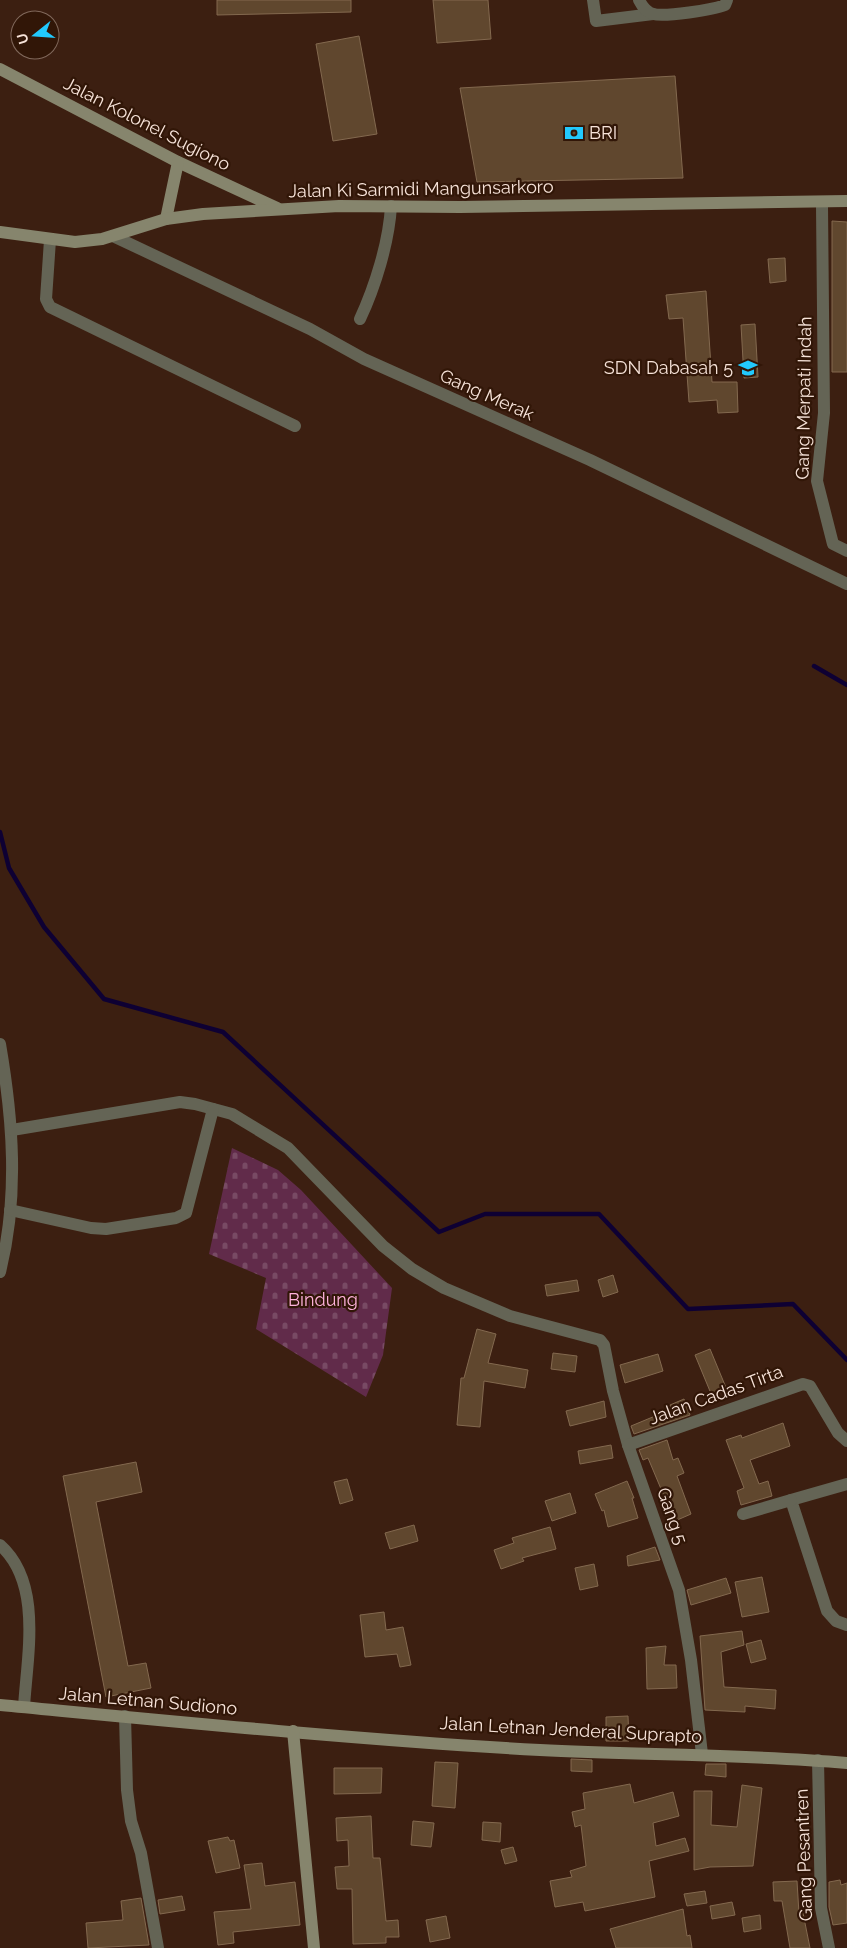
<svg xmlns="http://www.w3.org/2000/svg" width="847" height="1948" font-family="Raleway,sans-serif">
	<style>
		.cemetery { fill: url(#cemetery-stones) }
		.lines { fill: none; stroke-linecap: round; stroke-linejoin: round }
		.stream { stroke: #0e0033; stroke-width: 4.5 }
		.building { fill: #60472e; stroke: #83694f }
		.street { stroke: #646455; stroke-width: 12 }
		.secondary { stroke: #86856d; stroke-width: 12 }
		.labels { text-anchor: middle; stroke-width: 4.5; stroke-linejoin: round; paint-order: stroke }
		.street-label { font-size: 18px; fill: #f7e3d9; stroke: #311607 }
		.poi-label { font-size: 18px; fill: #f7e3d9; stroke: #311607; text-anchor: start }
		.park-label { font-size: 18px; fill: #feb2db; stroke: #311607 }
	</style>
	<defs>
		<pattern id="cemetery-stones" width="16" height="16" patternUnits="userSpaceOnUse" patternTransform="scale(1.25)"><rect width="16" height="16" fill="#612b4a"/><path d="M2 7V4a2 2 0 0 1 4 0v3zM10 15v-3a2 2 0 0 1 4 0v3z" fill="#784a64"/></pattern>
	</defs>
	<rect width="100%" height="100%" fill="#3c1f11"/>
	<!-- cemetery -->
	<polygon class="cemetery" points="232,1148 278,1170 301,1190 392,1288 383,1355 366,1397 256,1329 266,1278 209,1254"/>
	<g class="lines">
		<!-- stream -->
		<g class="stream">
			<polyline points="814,666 847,685"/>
			<polyline points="0,832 9,868 44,927 104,999 223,1032 439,1232 485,1214 599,1214 688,1309 793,1304 847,1360"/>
		</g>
	</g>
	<!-- building -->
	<g class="building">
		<polygon points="217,0 351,0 351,12 217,15"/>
		<polygon points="433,0 488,0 491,39 437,43"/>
		<polygon points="359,36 377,134 333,141 316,44"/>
		<polygon points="675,76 683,178 477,182 460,88"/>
		<polygon points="832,221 847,222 847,372 832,372"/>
		<polygon points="785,258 786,281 770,283 768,259"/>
		<polygon points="706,291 712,382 737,382 738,412 718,413 717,400 689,402 683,318 669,319 666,295"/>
		<polygon points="755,324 758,377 744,378 741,325"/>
		<polygon points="613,1275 618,1292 603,1297 598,1280"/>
		<polygon points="577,1280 579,1291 547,1296 545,1285"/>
		<polygon points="477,1329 496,1334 488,1363 528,1370 525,1388 484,1381 480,1427 457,1425 461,1378 464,1378"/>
		<polygon points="710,1349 727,1390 712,1396 695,1355"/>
		<polygon points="553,1353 577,1356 575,1372 551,1369"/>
		<polygon points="658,1354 663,1371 625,1383 620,1365"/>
		<polygon points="684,1399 690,1415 634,1434 631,1426 672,1409 670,1405"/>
		<polygon points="604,1401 606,1417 570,1426 566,1411"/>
		<polygon points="783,1423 790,1446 750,1460 759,1484 768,1481 772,1496 741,1505 737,1491 744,1488 726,1440 741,1435 742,1438"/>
		<polygon points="667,1440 673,1460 678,1458 684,1473 677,1476 691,1514 675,1521 670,1509 667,1510 662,1497 664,1496 648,1458 643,1460 639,1450"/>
		<polygon points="611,1445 613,1458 580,1464 578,1451"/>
		<polygon points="136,1462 142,1492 96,1502 128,1666 146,1663 151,1688 106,1697 63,1476"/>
		<polygon points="347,1479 353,1500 340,1504 334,1482"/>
		<polygon points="627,1481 634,1498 632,1498 638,1518 608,1527 604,1510 602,1511 595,1494"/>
		<polygon points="570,1493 576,1513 552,1521 545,1501"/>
		<polygon points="414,1525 418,1541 390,1549 385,1533"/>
		<polygon points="550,1527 556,1549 522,1558 524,1561 501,1569 494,1550 514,1543 512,1538"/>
		<polygon points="655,1547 660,1560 628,1566 627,1556"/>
		<polygon points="594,1564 598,1586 580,1590 575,1568"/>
		<polygon points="762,1577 769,1612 742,1617 735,1582"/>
		<polygon points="726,1578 731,1593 691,1605 687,1590"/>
		<polygon points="384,1612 386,1630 403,1627 411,1665 400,1667 397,1654 365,1657 360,1615"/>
		<polygon points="742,1631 744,1645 721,1652 724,1687 776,1690 775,1709 745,1706 745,1712 705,1710 700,1636"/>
		<polygon points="761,1640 766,1659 751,1663 746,1644"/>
		<polygon points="666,1646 664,1665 676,1665 677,1688 647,1689 646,1648"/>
		<polygon points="628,1716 629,1741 606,1741 606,1717"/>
		<polygon points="571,1759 592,1760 592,1772 571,1771"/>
		<polygon points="435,1762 458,1763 455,1808 432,1806"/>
		<polygon points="706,1764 726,1764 726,1777 705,1775"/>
		<polygon points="334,1768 382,1768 381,1793 334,1794"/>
		<polygon points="630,1784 634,1803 673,1792 679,1816 653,1823 656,1846 685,1838 689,1851 649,1861 655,1897 585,1911 583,1902 555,1907 550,1881 572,1877 570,1871 586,1866 581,1825 575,1827 572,1812 585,1809 583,1793"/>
		<polygon points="742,1785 762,1788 753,1866 710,1867 694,1870 694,1791 712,1791 711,1825 737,1827"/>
		<polygon points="371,1816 373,1858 380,1858 386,1921 398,1920 399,1937 386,1937 386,1943 353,1944 352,1889 337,1889 335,1867 349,1866 348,1840 337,1841 336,1818"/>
		<polygon points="413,1821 434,1823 431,1847 411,1845"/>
		<polygon points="483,1822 501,1823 500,1842 482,1840"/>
		<polygon points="228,1837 230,1841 234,1840 240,1868 216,1873 208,1841"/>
		<polygon points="513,1847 517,1861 505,1864 501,1850"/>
		<polygon points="262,1863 265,1886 295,1882 300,1925 233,1932 234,1943 218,1945 214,1912 251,1909 244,1865"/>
		<polygon points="840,1880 841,1885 847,1883 847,1923 833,1925 829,1907 829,1882"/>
		<polygon points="797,1881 799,1914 803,1913 810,1948 790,1948 782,1901 774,1901 773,1882"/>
		<polygon points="705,1891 707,1903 687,1906 684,1894"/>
		<polygon points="182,1896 185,1910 160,1914 158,1900"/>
		<polygon points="141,1898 149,1945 88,1948 86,1923 123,1920 121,1901"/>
		<polygon points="732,1902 735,1915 712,1919 710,1906"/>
		<polygon points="683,1909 687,1936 690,1935 692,1948 616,1948 610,1929"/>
		<polygon points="760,1915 761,1929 744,1932 742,1918"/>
		<polygon points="446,1916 450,1938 430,1942 426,1920"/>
	</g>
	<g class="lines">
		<!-- street -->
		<g class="street">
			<polyline points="593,0 596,21 653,14"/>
			<path d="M639,0C642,6 646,12 653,14C665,17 713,10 725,5L727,0"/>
			<polyline points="822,206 824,413 817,481 833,544 847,551"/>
			<polyline points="113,236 310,329 364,359 590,460 847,584"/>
			<polyline points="50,240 46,299 50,307 295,426"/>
			<path d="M360,319C375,287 389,242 391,206"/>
			<path d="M0,1044C13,1120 19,1197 0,1272"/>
			<polyline points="12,1130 180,1102 195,1104 232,1114 288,1148 383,1246 412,1269 444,1288 510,1316 600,1340 604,1345 613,1391 628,1445 679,1590 691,1660 702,1754"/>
			<polyline points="10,1210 91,1228 106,1229 176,1218 186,1213 213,1109"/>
			<polyline points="628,1445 803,1384 810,1386 838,1433 847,1441"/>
			<polyline points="847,1484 791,1500 827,1611 836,1621 847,1625"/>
			<polyline points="743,1514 791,1500"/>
			<path d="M0,1545C43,1583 27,1656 24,1707"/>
			<polyline points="125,1716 127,1790 131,1821 141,1853 158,1948"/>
			<polyline points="818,1760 821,1908 829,1948"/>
		</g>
		<!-- secondary -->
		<g class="secondary">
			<polyline points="0,69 178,162 277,208"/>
			<polyline points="166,219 178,162"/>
			<polyline points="0,232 75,242 102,239 166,219 203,214 339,206 460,207 847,201"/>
			<path d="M0,1705C180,1722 360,1740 540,1750C642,1755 745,1754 847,1763"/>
			<polyline points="293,1731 314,1948"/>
		</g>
	</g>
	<!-- icons -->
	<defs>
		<g id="bank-bare" transform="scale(1.5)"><path d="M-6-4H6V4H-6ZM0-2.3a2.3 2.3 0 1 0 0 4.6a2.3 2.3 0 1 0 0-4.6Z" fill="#22c9fd" stroke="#311607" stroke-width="2.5" paint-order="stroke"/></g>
		<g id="school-bare" transform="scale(1.5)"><path d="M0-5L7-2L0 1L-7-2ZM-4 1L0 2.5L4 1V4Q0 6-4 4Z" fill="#22c9fd" stroke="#311607" stroke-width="2.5" paint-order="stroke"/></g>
	</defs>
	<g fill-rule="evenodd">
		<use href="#bank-bare" x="574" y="133"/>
		<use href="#school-bare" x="748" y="368"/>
	</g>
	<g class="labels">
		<!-- street labels -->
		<g class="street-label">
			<text transform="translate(147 124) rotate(27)" y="6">Jalan Kolonel Sugiono</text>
			<text transform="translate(421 189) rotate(-1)" y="6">Jalan Ki Sarmidi Mangunsarkoro</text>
			<text transform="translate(487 395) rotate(24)" y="6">Gang Merak</text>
			<text transform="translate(804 398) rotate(-89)" y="6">Gang Merpati Indah</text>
			<text transform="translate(716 1395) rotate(-20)" y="6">Jalan Cadas Tirta</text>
			<text transform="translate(672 1516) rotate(71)" y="6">Gang 5</text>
			<text transform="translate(148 1701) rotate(5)" y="6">Jalan Letnan Sudiono</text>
			<text transform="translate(571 1730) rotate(3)" y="6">Jalan Letnan Jenderal Suprapto</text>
			<text transform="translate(804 1855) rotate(-92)" y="6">Gang Pesantren</text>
		</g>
		<!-- poi labels -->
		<g class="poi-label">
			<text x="589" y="139">BRI</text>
			<text x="733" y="374" text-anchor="end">SDN Dabasah 5</text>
		</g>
		<!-- park labels -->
		<g class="park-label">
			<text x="323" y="1306">Bindung</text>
		</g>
	</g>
	<!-- north arrow -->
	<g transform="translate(35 35) rotate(253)"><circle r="24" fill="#311607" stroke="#80685b"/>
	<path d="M0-4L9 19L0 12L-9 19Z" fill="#22c9fd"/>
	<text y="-8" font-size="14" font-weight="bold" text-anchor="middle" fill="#f7e3d9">U</text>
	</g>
</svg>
